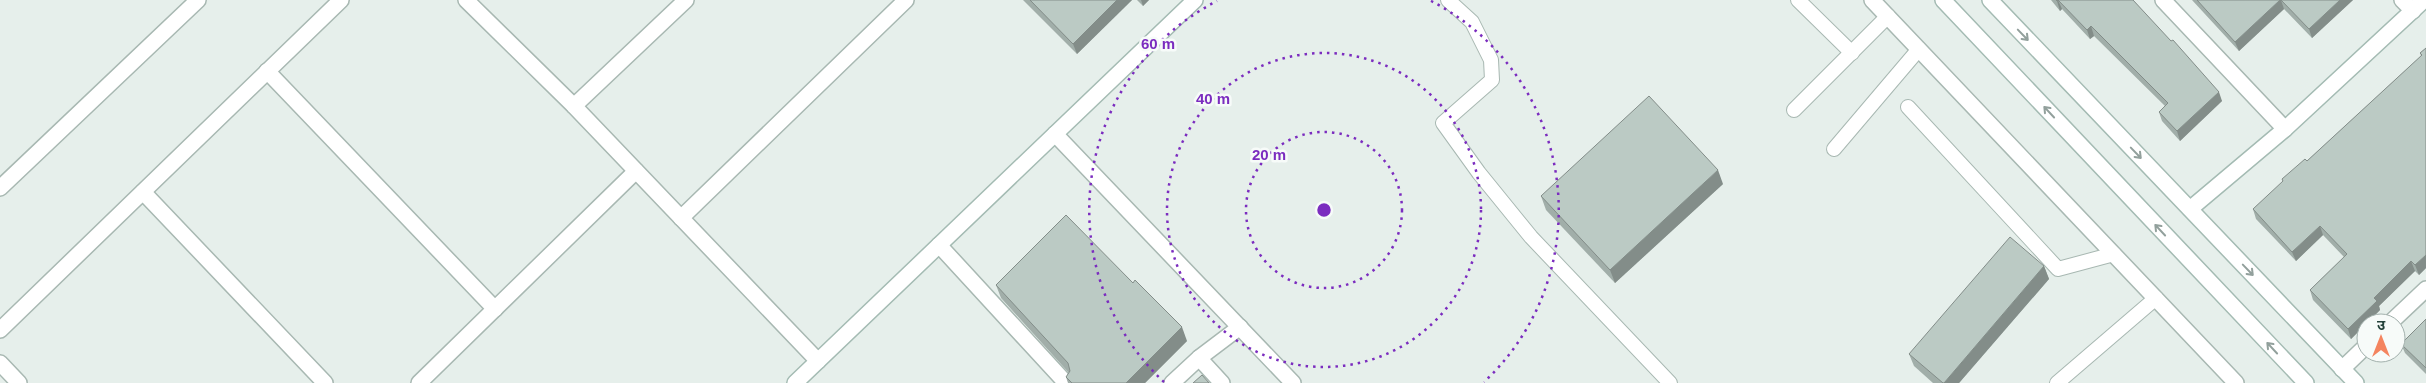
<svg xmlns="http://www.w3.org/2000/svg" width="2426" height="383" font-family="Arial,'Noto Sans Devanagari',sans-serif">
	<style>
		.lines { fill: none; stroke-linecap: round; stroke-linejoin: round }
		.lane-casing { stroke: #a8b8b2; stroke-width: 16 }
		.street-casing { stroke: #a8b8b2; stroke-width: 18 }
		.secondary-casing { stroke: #a4bbb3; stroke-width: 18 }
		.lane { stroke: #fff; stroke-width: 14 }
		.street { stroke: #fff; stroke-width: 15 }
		.secondary { stroke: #fff; stroke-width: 15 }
		.wall { fill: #a1aea9 }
		.shaded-wall { fill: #838d89 }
		.building { fill: #bbcac4; stroke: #838d89 }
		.oneway { stroke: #92a09c }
		.ring { fill: none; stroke: #7b2cbf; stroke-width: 2.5; stroke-dasharray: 2.5 5 }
		.centre { fill: #7b2cbf; stroke: #f7fbf9; stroke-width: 2.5 }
		.ring-label { font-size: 15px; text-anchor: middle; font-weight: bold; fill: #7b2cbf; stroke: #f7fbf9; stroke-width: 5; stroke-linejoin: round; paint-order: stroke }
	</style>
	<rect width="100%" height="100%" fill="#e6efeb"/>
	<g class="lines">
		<!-- lane casing -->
		<g class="lane-casing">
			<g id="lane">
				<polyline points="1448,0 1472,22 1491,60 1492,80 1443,123 1479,173 1531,237 1670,383"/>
				<polyline points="1798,0 1852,53"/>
				<polyline points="1908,107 2058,269 2114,254"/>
				<polyline points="1794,110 1888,16"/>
				<polyline points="1834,149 1919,49"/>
				<polyline points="2057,383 2156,298"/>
			</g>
		</g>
		<!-- street casing -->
		<g class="street-casing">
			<g id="street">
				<polyline points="466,0 574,106 818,361"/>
				<polyline points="1872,0 2236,383"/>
				<polyline points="2163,0 2285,129"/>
				<polyline points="2402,0 2413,11"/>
				<polyline points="267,71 495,309"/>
				<polyline points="574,106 686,0"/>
				<polyline points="1055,134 1293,383"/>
				<polyline points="0,188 198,0"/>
				<polyline points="143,192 325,383"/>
				<polyline points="681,218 906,0"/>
				<polyline points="939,245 1066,383"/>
				<polyline points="2390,323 2426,289"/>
				<polyline points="0,330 341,0"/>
				<polyline points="0,363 19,383"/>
				<polyline points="2342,369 2366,346"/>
				<polyline points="419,383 636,171"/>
				<polyline points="1172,383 1199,358"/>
				<polyline points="1222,383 1199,358 1240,327"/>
			</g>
		</g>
		<!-- secondary casing -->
		<g class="secondary-casing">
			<g id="secondary">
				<polyline points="1943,0 2306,383"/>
				<polyline points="1990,0 2356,383"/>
				<polyline points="2190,209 2285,129 2424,0"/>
				<polyline points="795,383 1195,0"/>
			</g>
		</g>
		<!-- lane -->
		<use href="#lane" class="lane"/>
		<!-- street -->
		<use href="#street" class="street"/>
		<!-- secondary -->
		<use href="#secondary" class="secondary"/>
	</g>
	<!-- wall -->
	<g class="wall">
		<polygon points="1023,0 1132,0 1077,54"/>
		<polygon points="1137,0 1149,0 1143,6"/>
		<polygon points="2051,0 2133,0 2222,101 2180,141 2162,121 2159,112 2165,106 2094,36 2090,39 2062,9 2060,11"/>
		<polygon points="2192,0 2353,0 2312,38 2284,9 2239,51"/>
		<polygon points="2426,48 2426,268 2419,275 2415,271 2379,306 2380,310 2351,339 2313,300 2310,290 2344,257 2323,235 2296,261 2256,219 2253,209 2283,182 2282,179 2307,161 2421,56 2420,53"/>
		<polygon points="1723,184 1615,283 1546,210 1541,196"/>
		<polygon points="2044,266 2049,279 1959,383 1933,383 1914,366 1909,354"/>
		<polygon points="996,285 1187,341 1145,383 1068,383 1066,377 1069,373 1001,298"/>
		<polygon points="2426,319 2426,374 2405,353 2401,344"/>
	</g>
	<!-- shaded-wall -->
	<g class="shaded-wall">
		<polygon points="1117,0 1132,0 1077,54 1073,44"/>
		<polygon points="1141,0 1149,0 1143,6"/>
		<polygon points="2058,0 2062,9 2060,11 2057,1"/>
		<polygon points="2280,0 2281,0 2284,9 2239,51 2235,42"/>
		<polygon points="2340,0 2353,0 2312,38 2309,29"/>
		<polygon points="2091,26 2094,36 2090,39 2087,30"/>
		<polygon points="2219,92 2222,101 2180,141 2177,131"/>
		<polygon points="1718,170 1723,184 1615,283 1610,270"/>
		<polygon points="2320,226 2323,235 2296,261 2292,252"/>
		<polygon points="2426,255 2426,268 2419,275 2415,265"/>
		<polygon points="2411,261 2415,271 2379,306 2380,310 2367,323 2366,323 2366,324 2351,339 2348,329 2374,298"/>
		<polygon points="2044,266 2049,279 1959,383 1944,383"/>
		<polygon points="1182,327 1187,341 1145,383 1126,383"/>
	</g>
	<!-- building -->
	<g class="building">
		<polygon points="1030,0 1117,0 1073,44"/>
		<polygon points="2056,0 2133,0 2171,41 2173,40 2219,92 2177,131 2159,112 2168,103 2091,26 2087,30 2058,0 2057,1"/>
		<polygon points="2197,0 2280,0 2235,42"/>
		<polygon points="2281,0 2340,0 2309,29"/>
		<polygon points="2426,48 2426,255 2415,265 2411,261 2374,298 2377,301 2348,329 2310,290 2347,254 2320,226 2292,252 2253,209 2283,181 2282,179 2305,159 2307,161 2422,55 2420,53"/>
		<polygon points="1649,96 1718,170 1610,270 1541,196"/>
		<polygon points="1066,215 1133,283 1135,280 1182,327 1126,383 1072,383 1066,377 1070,371 1068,363 996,285"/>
		<polygon points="2010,237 2044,266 1944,383 1943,383 1909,354"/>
		<polygon points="2426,319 2426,368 2401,344"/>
		<polygon points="1202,375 1209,383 1193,383"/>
	</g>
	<!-- one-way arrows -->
	<defs><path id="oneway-shaft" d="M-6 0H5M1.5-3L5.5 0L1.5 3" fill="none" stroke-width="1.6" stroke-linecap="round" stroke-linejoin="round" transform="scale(1.25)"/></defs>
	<g class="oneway">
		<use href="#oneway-shaft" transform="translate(2023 35) rotate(46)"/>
		<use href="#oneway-shaft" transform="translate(2049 112) rotate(-133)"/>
		<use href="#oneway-shaft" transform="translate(2136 153) rotate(46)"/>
		<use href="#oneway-shaft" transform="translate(2160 230) rotate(-133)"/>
		<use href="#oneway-shaft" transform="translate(2248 270) rotate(46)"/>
		<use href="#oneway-shaft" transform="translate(2272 348) rotate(-133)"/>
	</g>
	<!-- distance rings -->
	<g class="ring">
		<circle cx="1324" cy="210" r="78"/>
		<circle cx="1324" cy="210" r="157"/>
		<path d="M1164 382A235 235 0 0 1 1217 1M1431 1A235 235 0 0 1 1484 382"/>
	</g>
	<circle cx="1324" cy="210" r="8" class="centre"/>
	<g class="ring-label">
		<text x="1158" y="49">60 m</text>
		<text x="1213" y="104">40 m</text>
		<text x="1269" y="160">20 m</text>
	</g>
	<!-- north arrow -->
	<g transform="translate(2381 338)"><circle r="24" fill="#f7fbf9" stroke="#a3b1ad"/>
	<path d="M0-4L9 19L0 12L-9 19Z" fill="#f4845f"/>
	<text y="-8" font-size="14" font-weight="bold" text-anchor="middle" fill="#24423a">उ</text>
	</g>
</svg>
